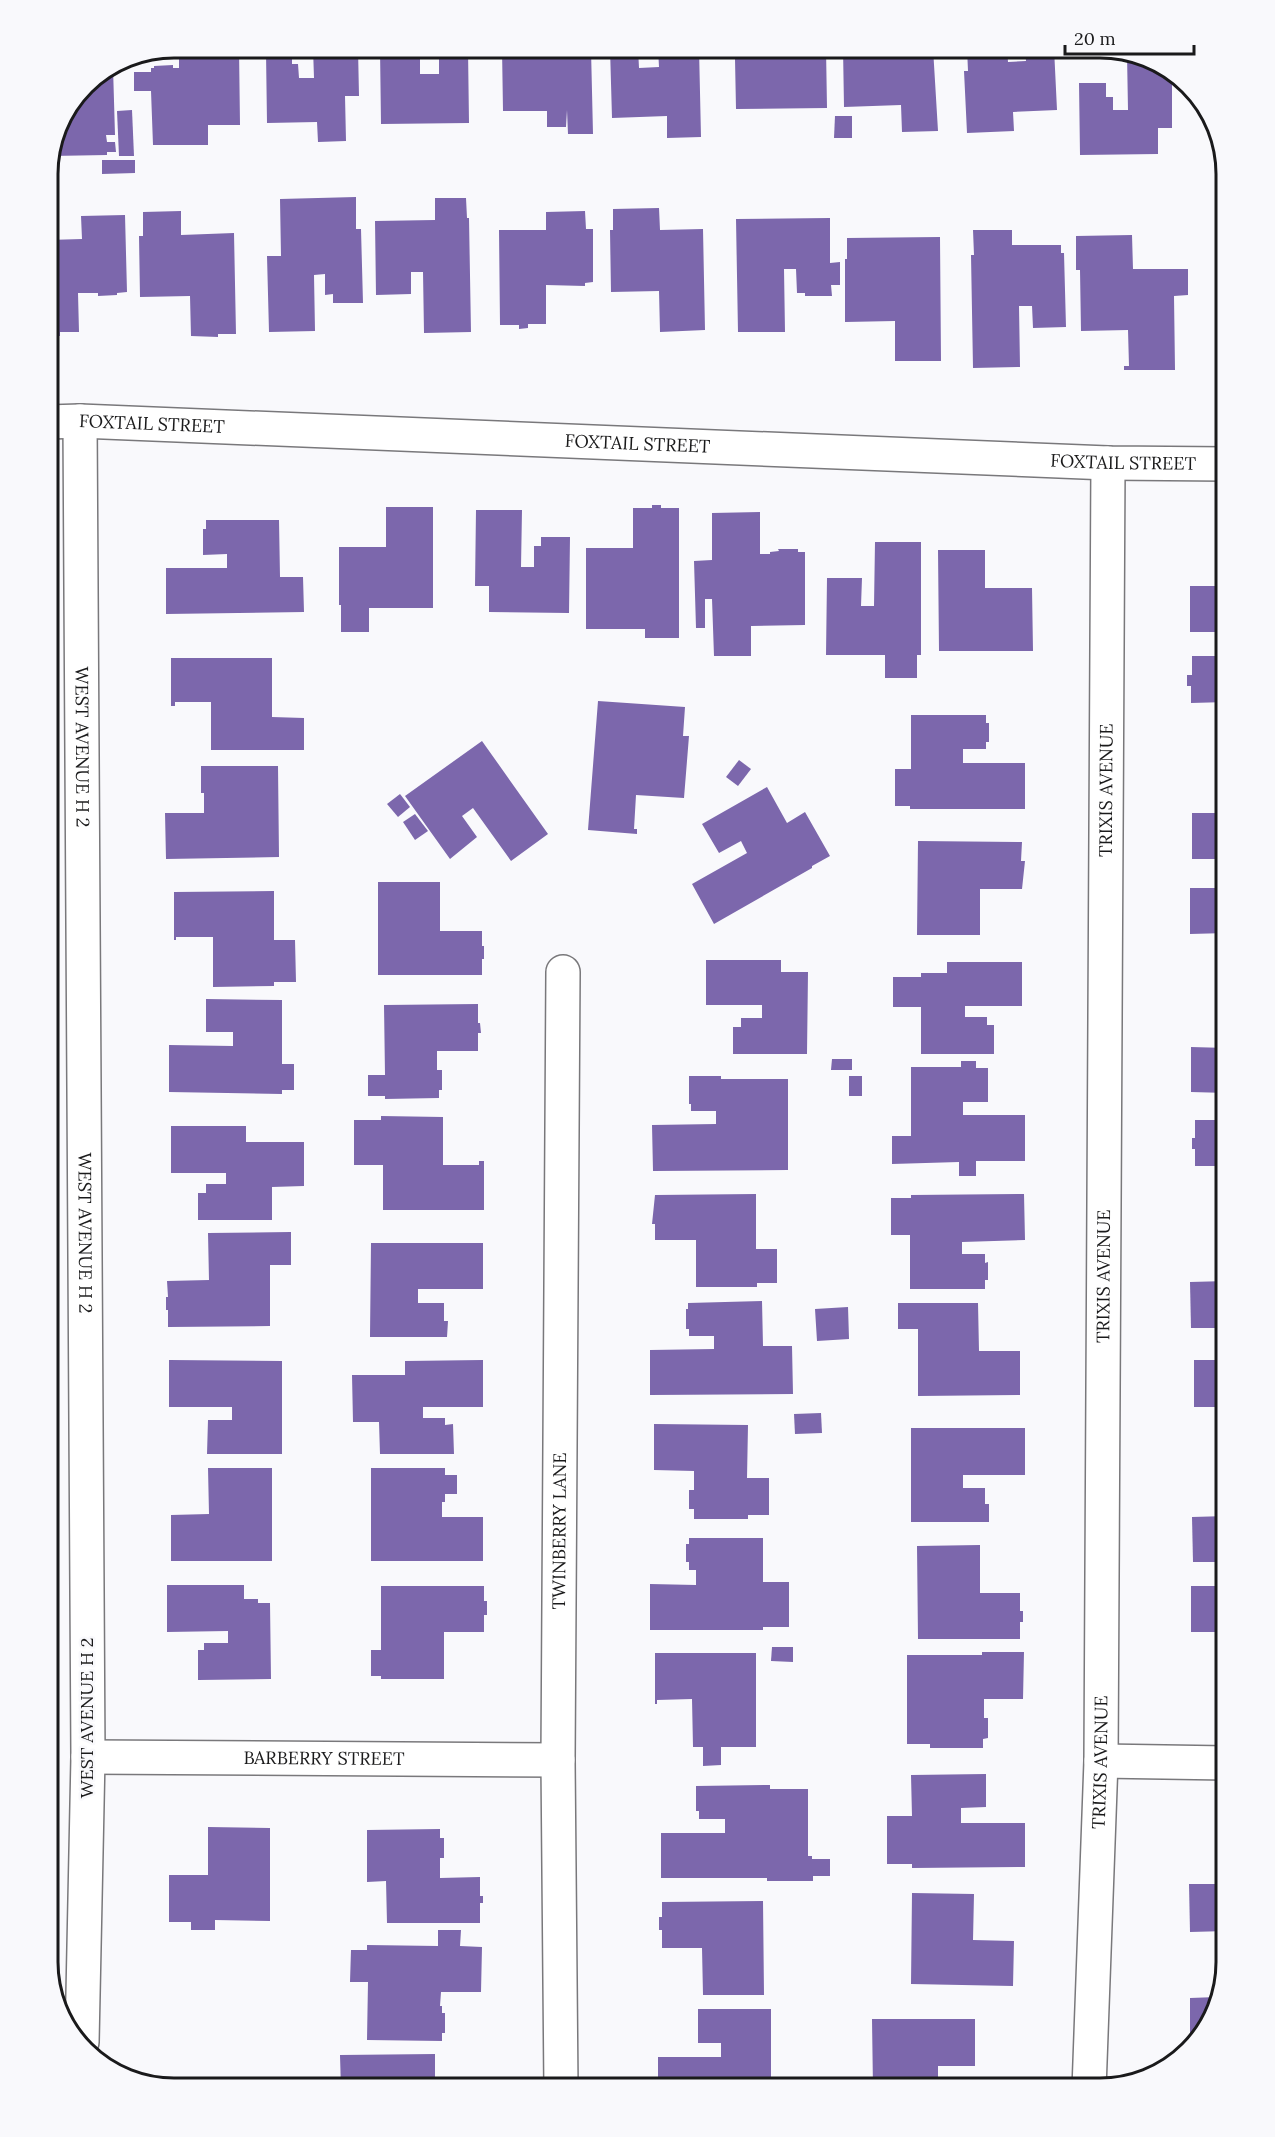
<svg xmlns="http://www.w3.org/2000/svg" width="1275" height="2137" font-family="Lora,serif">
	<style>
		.building { fill: #7c67ac }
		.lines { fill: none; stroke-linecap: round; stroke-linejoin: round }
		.minor-casing { stroke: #79787b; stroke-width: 36 }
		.minor { stroke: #fff; stroke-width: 33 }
		.labels { text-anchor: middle; stroke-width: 5; stroke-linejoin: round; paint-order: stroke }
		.street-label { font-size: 18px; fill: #1a1a1b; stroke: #f9f9fc }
		.rim { fill: none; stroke: #1a1a1b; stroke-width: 3 }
	</style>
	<rect width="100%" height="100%" fill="#f9f9fc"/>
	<!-- building -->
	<g class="building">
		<polygon points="179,48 239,48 240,125 208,125 208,145 153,145 151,91 134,91 134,72 151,72 151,68 154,68 154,66 173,65 173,68 179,68"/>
		<polygon points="313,48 358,48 359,96 345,96 346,141 318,142 317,122 267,123 266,52 292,51 292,64 298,64 299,78 314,78"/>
		<polygon points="380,48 420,48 420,74 439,74 439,54 447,54 447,49 468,49 469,123 381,124"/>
		<polygon points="502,48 591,49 593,134 568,134 567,110 566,127 547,127 547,111 503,111"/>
		<polygon points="610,48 638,48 639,68 659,67 658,48 699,48 701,137 667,138 667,116 612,118"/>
		<polygon points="745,48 826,48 827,108 736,109 735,59 744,59"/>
		<polygon points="843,48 933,48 938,131 902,132 901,105 844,107"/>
		<polygon points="967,48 1007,48 1008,62 1026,61 1025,48 1054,48 1057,110 1013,112 1014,131 967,133 964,71 968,71"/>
		<polygon points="1127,54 1172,70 1172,128 1158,128 1158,154 1080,155 1079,83 1106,83 1106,97 1113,97 1113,110 1128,110"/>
		<polygon points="113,67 115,135 106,135 107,142 115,142 116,152 107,152 107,155 51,156 58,126 85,85"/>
		<polygon points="132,110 134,156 119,156 117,111"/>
		<polygon points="835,116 852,116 852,138 834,138"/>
		<polygon points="102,160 135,160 135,173 102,174"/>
		<polygon points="356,197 356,229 361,229 363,303 333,303 333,294 325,295 325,274 314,275 315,331 269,332 267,256 281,256 280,199"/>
		<polygon points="435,198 466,198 467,218 469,218 471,332 424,333 423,272 411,272 411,294 376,295 375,221 435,220"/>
		<polygon points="659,208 660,230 703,229 705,330 660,332 659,291 611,292 610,230 613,230 613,209"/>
		<polygon points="181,211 181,235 234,233 236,334 218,334 218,337 191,336 190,296 140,297 139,236 143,236 143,212"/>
		<polygon points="585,211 586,229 593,229 593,282 585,283 585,286 546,285 546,324 528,324 528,328 519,329 519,325 500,325 499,230 546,230 546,212"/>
		<polygon points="125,215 127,292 117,293 117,295 98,296 98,293 78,293 79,332 60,332 60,336 53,336 53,333 48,333 48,240 82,239 81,216"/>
		<polygon points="830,218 830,263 840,262 840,285 831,285 832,296 805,296 805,293 797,293 796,269 784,269 785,332 738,332 736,219"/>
		<polygon points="973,230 1012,230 1012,245 1061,245 1061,253 1064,253 1066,327 1033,328 1032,306 1019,306 1020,367 973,368 971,255 974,255"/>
		<polygon points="1132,235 1133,269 1188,269 1188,295 1174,296 1175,370 1124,370 1124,366 1129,366 1128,330 1081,331 1080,270 1076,270 1076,236"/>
		<polygon points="940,237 941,361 895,361 895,321 845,322 845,259 847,259 847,238"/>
		<polygon points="652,505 661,505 661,508 679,508 679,638 645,638 645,629 586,629 586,548 633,548 633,508 652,508"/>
		<polygon points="386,507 433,507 433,608 369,608 369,632 341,632 341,605 339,605 339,547 386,547"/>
		<polygon points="476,510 522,510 521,567 534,567 534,546 541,546 541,537 570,537 569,613 489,612 489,586 475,586"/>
		<polygon points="760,512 760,554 770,554 770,552 779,551 778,549 798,549 798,552 805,552 805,625 751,626 751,656 714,656 712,599 705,599 705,628 696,628 694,561 712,560 712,513"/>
		<polygon points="206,520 279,520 280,577 303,577 304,612 166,614 166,568 227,568 227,554 203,555 203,529 206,529"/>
		<polygon points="875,542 921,542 921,655 917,655 917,678 885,678 885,655 826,655 827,578 862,578 861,606 874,606"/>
		<polygon points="938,550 985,550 985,588 1032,588 1033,651 939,651"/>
		<rect x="1190" y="586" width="37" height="46"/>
		<polygon points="1192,656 1227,656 1227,702 1191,703 1191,686 1187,686 1187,675 1192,675"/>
		<polygon points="171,658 272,658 272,717 304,718 304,750 211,750 211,702 175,702 175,706 171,706"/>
		<polygon points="598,701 685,707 683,736 689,736 684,798 636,795 634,829 637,829 637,834 588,830"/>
		<polygon points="911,715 986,715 986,723 989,723 989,742 986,742 986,749 963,749 963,763 1025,763 1025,809 910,809 910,806 895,806 895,769 911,769"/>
		<polygon points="482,741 548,834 511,861 473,808 462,816 477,837 450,859 405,796"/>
		<polygon points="739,760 751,769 738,786 726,777"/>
		<polygon points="201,766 278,766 279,857 166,859 165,813 204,813 204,793 201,793"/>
		<polygon points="1219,766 1227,766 1227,799 1220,799"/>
		<polygon points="767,787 787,823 805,812 830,856 812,866 812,868 714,924 692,884 747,853 741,841 719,853 702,824"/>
		<polygon points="400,794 410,807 398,817 387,804"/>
		<rect x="1192" y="813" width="35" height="46"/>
		<polygon points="415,814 428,831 415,840 403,822"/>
		<polygon points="918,841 1022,842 1021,861 1025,861 1022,889 980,889 980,935 917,935"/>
		<polygon points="378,882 440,882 440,931 482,931 482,946 484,946 484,959 482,959 482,975 378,975"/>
		<polygon points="1190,888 1227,888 1227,933 1190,934"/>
		<polygon points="274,891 274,940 295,940 296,982 274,982 274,986 213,987 213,937 176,937 176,940 174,940 174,892"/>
		<polygon points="706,960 781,960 781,972 808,972 807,1054 733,1054 733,1027 741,1027 741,1018 762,1018 762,1005 706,1005"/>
		<polygon points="947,962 1022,962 1022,1006 965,1006 965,1017 987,1017 987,1025 994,1025 994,1054 921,1054 921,1007 893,1007 893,977 921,977 921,973 947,973"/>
		<polygon points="206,999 282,1000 282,1064 294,1064 294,1090 282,1090 282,1094 169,1092 169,1045 233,1046 233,1032 206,1032"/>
		<polygon points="478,1004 478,1023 480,1023 481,1033 478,1033 478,1051 437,1051 437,1070 442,1070 442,1090 439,1090 439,1098 385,1099 385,1096 368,1096 368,1075 385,1075 384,1005"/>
		<polygon points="1191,1047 1227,1048 1227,1093 1191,1092"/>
		<polygon points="832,1059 852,1059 852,1070 831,1070"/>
		<polygon points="961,1061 976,1061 976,1068 988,1068 988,1102 963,1102 963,1115 1025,1115 1025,1161 976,1161 976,1176 959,1176 959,1162 892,1164 892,1136 911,1136 911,1067 961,1067"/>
		<polygon points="689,1076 721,1076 721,1079 788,1079 788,1170 653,1171 652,1125 716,1124 716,1111 691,1111 691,1104 689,1104"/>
		<rect x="849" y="1076" width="13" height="20"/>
		<polygon points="381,1116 443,1117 443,1165 479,1165 479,1161 484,1161 484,1210 383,1210 383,1165 354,1165 354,1120 381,1120"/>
		<polygon points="1195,1120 1227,1120 1227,1166 1195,1166 1195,1149 1192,1149 1192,1138 1195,1138"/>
		<polygon points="171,1126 246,1126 246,1142 304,1142 304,1186 272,1187 272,1220 198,1220 198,1193 206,1193 206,1184 226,1184 226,1173 171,1173"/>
		<polygon points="756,1194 756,1249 777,1249 777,1283 757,1283 757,1287 696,1287 696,1240 655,1240 655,1224 652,1224 655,1195"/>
		<polygon points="1024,1194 1025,1240 962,1242 962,1254 985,1254 985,1263 988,1262 988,1280 985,1280 985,1289 910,1289 910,1235 891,1235 891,1198 911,1198 911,1195"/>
		<polygon points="291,1232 291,1265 270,1265 270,1326 168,1327 168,1310 166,1310 166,1297 168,1297 167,1281 209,1280 208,1233"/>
		<polygon points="371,1243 483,1243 483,1289 418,1289 418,1303 444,1303 444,1321 448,1321 447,1337 370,1337"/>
		<polygon points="1227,1281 1227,1328 1191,1328 1190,1282"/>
		<polygon points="762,1301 763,1346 792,1346 793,1394 650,1395 650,1350 714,1349 714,1336 689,1336 689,1329 686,1329 686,1309 688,1309 688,1303"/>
		<polygon points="898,1303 978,1303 979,1351 1020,1351 1020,1395 918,1396 918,1329 898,1329"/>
		<polygon points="848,1307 849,1339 817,1341 815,1309"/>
		<polygon points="169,1360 282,1361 282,1454 207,1454 208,1420 232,1420 232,1407 169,1407"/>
		<polygon points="483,1360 483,1407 423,1407 423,1418 445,1418 445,1425 453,1424 454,1454 380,1454 379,1422 353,1422 352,1375 405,1375 405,1361"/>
		<rect x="1194" y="1360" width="33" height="47"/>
		<polygon points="821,1413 822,1433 795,1434 794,1414"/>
		<rect x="1219" y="1418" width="8" height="36"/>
		<polygon points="654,1424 748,1425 747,1478 769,1478 769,1515 748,1515 748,1519 694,1519 694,1509 689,1509 689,1490 694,1490 694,1471 654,1470"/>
		<polygon points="911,1428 1025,1428 1025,1475 963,1475 963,1488 985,1488 985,1504 989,1504 989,1522 911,1522"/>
		<polygon points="208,1468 272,1468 272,1561 171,1561 171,1515 209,1514"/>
		<polygon points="371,1468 445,1468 445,1475 457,1475 457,1494 445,1494 445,1502 442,1502 442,1517 483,1517 483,1561 371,1561"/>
		<polygon points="1227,1516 1227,1562 1193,1562 1192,1517"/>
		<polygon points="689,1538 763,1538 763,1582 789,1582 789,1627 763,1627 763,1630 650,1630 650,1584 696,1585 696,1570 689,1570 689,1562 686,1562 686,1544 689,1544"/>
		<polygon points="980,1545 980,1593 1020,1593 1020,1611 1023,1611 1023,1622 1020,1622 1020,1639 918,1639 917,1546"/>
		<polygon points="167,1585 244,1585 244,1599 258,1599 258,1603 270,1603 271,1679 198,1680 198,1650 204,1650 204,1643 228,1643 228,1631 167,1632"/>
		<polygon points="381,1586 484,1586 484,1601 487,1601 487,1615 484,1615 484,1632 444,1632 444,1679 381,1679 381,1676 371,1676 371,1650 381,1650"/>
		<rect x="1191" y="1586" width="36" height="46"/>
		<polygon points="772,1647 793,1647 793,1662 771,1661"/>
		<polygon points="982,1652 1024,1652 1023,1699 984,1699 984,1718 988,1718 988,1738 983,1739 983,1748 930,1748 930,1744 907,1744 907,1655 982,1655"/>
		<polygon points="655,1653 756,1653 756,1747 721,1747 721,1765 703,1766 703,1747 693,1747 692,1699 657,1700 657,1704 655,1704"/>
		<polygon points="986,1774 986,1807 961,1808 961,1823 1025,1823 1025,1867 912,1868 912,1864 887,1864 887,1816 912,1816 911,1775"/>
		<polygon points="770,1785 770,1789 808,1789 808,1856 812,1856 812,1859 830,1859 830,1876 813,1876 813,1881 767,1881 767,1878 661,1878 661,1833 725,1833 725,1819 699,1819 699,1811 696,1811 696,1786"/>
		<polygon points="208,1827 270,1828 270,1921 215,1920 215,1930 191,1930 191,1922 169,1922 169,1875 208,1875"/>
		<polygon points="440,1829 440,1838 444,1838 444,1858 440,1858 440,1878 480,1877 480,1896 483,1896 483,1903 480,1903 480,1923 387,1923 386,1881 367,1882 367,1830"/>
		<polygon points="1215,1838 1227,1838 1227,1868 1216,1868"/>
		<polygon points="1189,1884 1227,1884 1227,1931 1190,1932"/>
		<polygon points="912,1893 974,1894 973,1940 1014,1941 1013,1986 911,1984"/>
		<polygon points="763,1901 764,1995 703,1995 702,1948 662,1948 662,1930 659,1930 659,1917 662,1917 662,1902"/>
		<polygon points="438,1930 461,1930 460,1946 482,1947 481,1992 441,1992 440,2006 442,2006 442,2013 445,2013 445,2033 442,2033 442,2041 367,2040 368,1982 350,1982 351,1950 367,1950 367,1945 438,1946"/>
		<polygon points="1217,1997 1206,2033 1194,2043 1190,2043 1190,1998"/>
		<polygon points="698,2009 771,2009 771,2089 658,2089 658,2057 721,2057 721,2043 698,2043"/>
		<polygon points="872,2019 975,2019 975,2066 938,2066 938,2084 947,2084 947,2089 873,2089"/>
		<polygon points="435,2054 435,2089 341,2089 340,2055"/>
	</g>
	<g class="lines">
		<!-- minor casing -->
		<g class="minor-casing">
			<g id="minor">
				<path id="s1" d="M80,421L88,1757L82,2042"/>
				<path id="s2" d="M48,422L80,421L1108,463L1227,464"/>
				<path id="s3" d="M88,1757L558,1760"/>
				<polyline points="1101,1761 1227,1763"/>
				<path id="s4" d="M561,2089L558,1760L563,972"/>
				<path id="s5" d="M1089,2089L1101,1761L1108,463"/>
			</g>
		</g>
		<!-- minor -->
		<use href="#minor" class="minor"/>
	</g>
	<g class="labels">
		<!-- street labels -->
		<g class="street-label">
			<text dy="6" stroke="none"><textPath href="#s2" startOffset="104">FOXTAIL STREET</textPath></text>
			<text dy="6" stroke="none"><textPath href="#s2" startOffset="590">FOXTAIL STREET</textPath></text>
			<text dy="6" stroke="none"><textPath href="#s2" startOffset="1076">FOXTAIL STREET</textPath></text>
			<text dy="6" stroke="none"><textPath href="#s1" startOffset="326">WEST AVENUE H 2</textPath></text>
			<text dy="6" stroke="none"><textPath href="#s5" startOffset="1299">TRIXIS AVENUE</textPath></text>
			<text dy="6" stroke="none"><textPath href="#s1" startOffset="812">WEST AVENUE H 2</textPath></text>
			<text dy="6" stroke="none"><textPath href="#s5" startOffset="813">TRIXIS AVENUE</textPath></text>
			<text dy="6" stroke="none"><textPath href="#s4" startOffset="558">TWINBERRY LANE</textPath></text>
			<text transform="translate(87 1718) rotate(-90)" y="6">WEST AVENUE H 2</text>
			<text dy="6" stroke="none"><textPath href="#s3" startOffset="236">BARBERRY STREET</textPath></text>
			<text dy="6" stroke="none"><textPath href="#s5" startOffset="327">TRIXIS AVENUE</textPath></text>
		</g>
	</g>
	<!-- crop -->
	<path d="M0 0H1275V2137H0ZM174 58H1100A116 116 0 0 1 1216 174V1962A116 116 0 0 1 1100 2078H174A116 116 0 0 1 58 1962V174A116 116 0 0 1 174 58Z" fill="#f9f9fc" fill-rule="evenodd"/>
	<path class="rim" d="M174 58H1100A116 116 0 0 1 1216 174V1962A116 116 0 0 1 1100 2078H174A116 116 0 0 1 58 1962V174A116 116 0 0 1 174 58Z"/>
	<!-- scale -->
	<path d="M1065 45v9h129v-9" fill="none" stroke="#1a1a1b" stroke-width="3"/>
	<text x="1074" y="45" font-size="18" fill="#1a1a1b" stroke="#f9f9fc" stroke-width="4.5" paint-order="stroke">20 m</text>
</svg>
